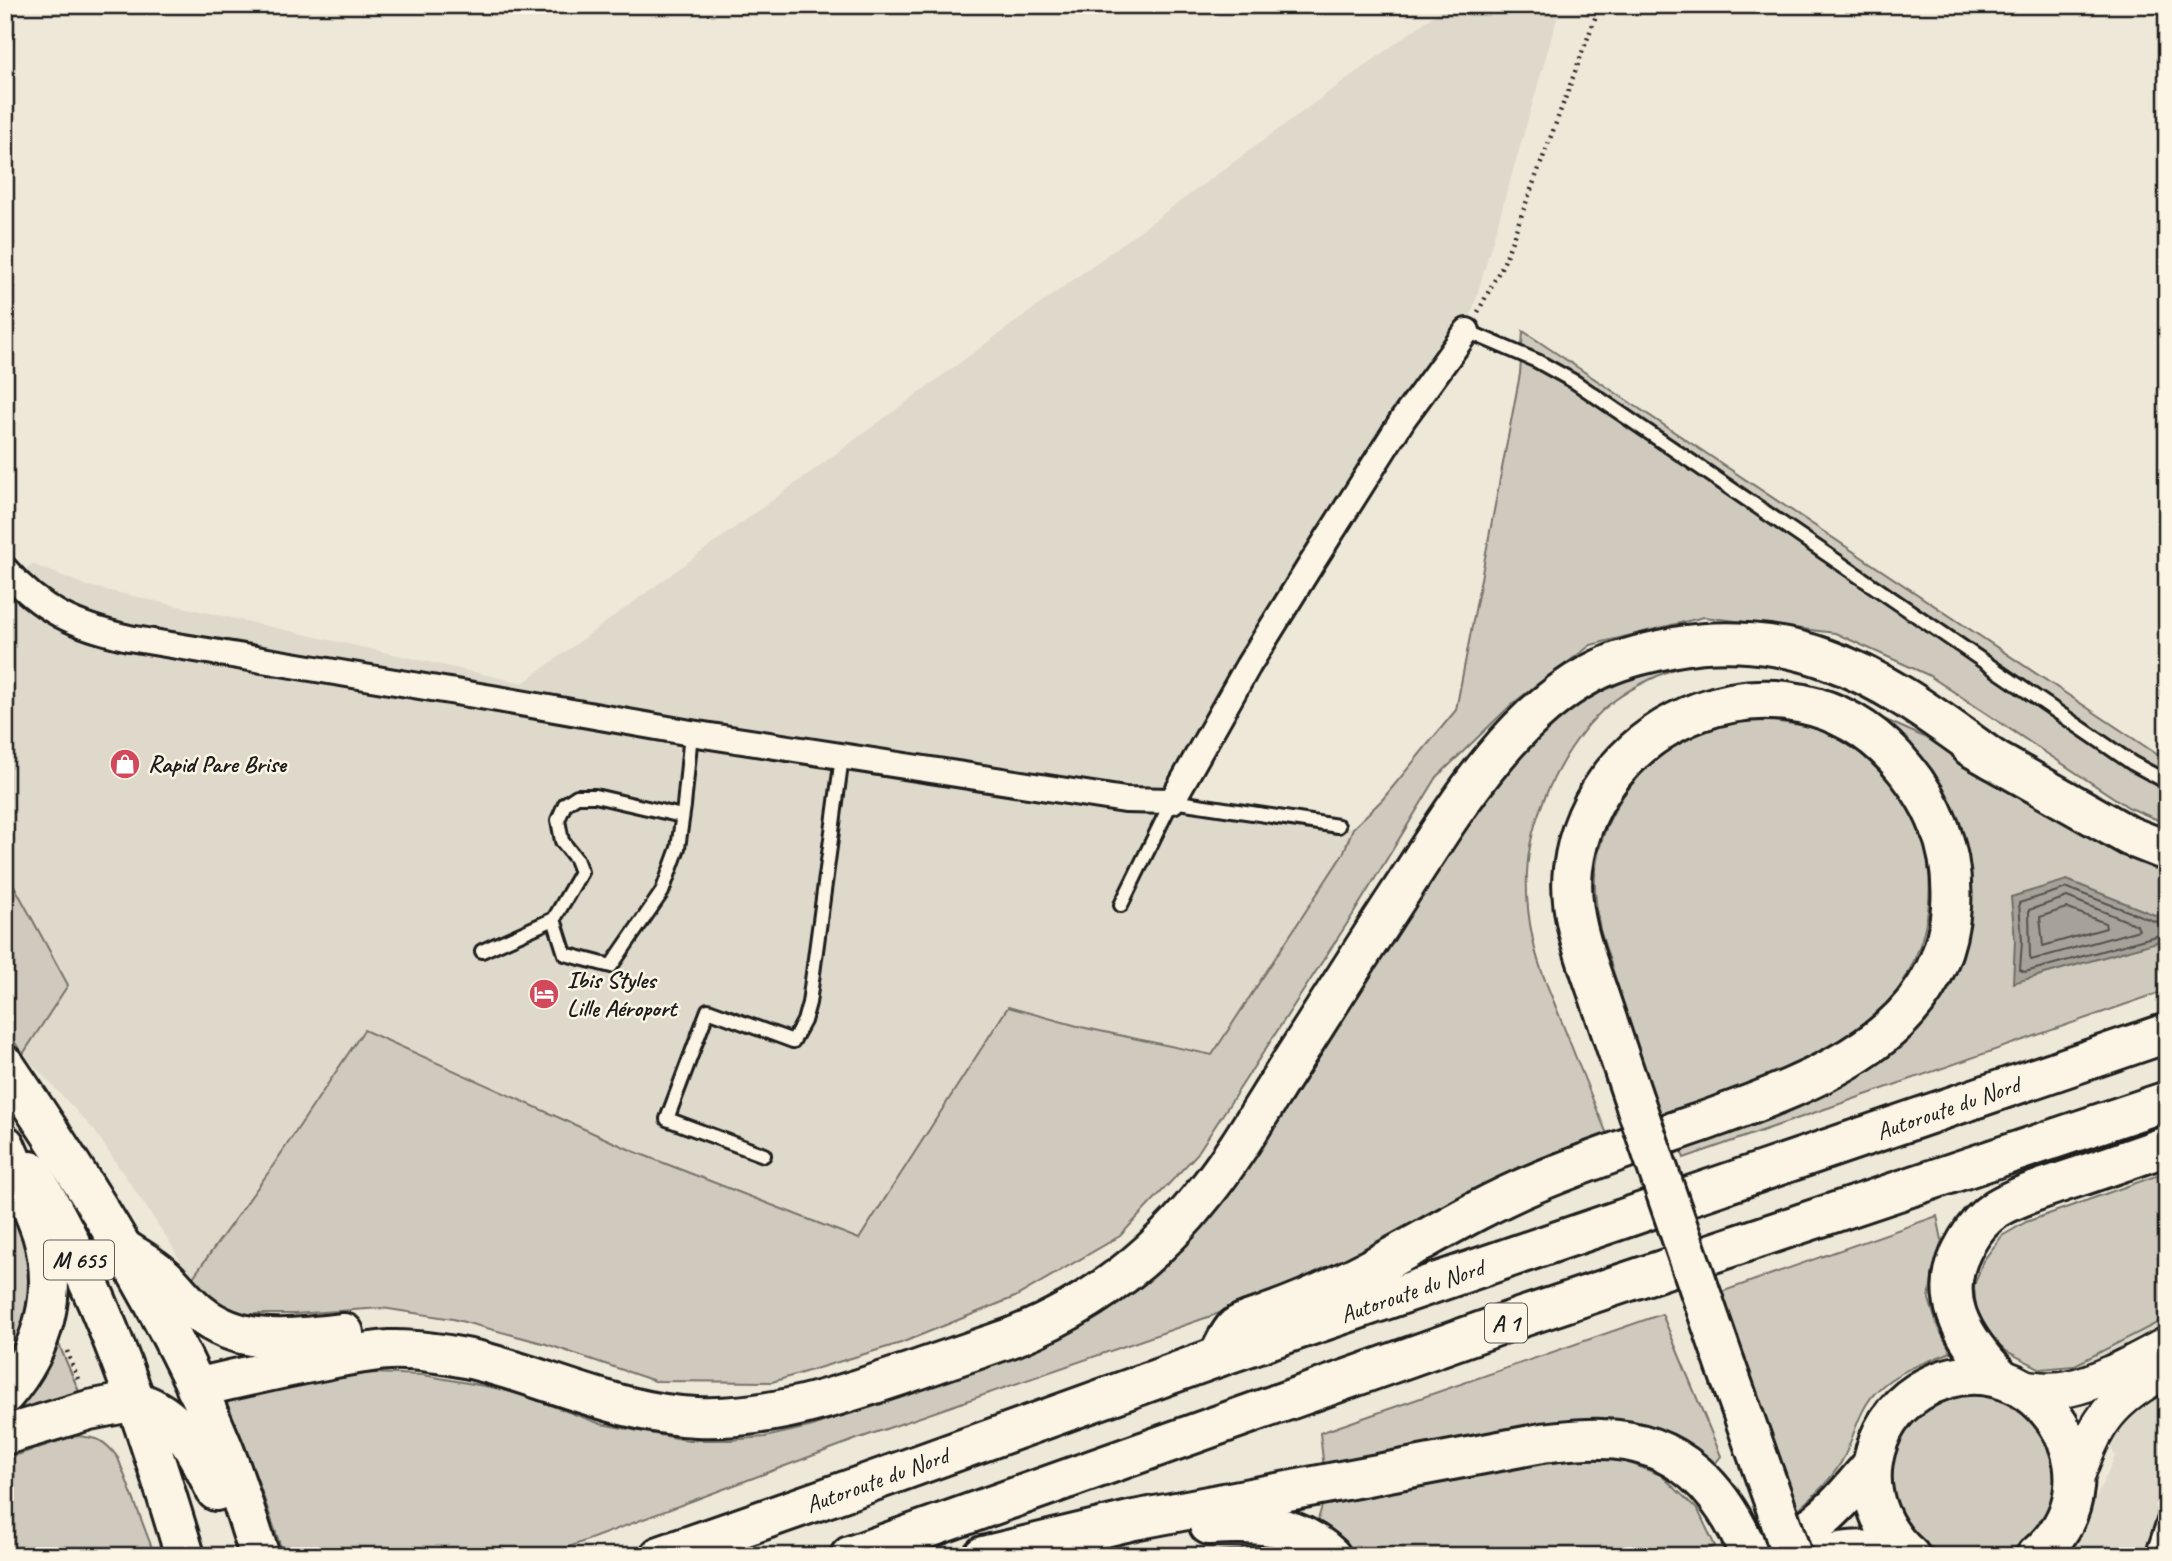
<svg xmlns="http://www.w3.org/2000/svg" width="2172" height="1561" font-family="Caveat,sans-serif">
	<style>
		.built { fill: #ded9cb }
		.green { fill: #cfcabd; stroke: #76736c; stroke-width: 2 }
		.water { fill: #a7a299; stroke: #6f6c67; stroke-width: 2 }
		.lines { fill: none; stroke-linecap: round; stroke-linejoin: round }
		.shore { stroke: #54524e; stroke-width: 2 }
		.service-casing { stroke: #1c1c1c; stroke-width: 18 }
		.minor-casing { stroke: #1c1c1c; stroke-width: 30 }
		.secondary-casing { stroke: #1c1c1c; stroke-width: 40 }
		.primary-casing { stroke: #1c1c1c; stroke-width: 44 }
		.motorway-casing { stroke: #1c1c1c; stroke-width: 44 }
		.path { stroke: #1c1c1c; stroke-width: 4.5; stroke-dasharray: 2 5; stroke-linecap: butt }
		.service { stroke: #fcf5e5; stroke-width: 12 }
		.minor { stroke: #fcf5e5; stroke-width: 24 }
		.secondary { stroke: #fcf5e5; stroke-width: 35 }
		.primary { stroke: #fcf5e5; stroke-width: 38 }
		.motorway { stroke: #fcf5e5; stroke-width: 38 }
		.motorway-bridge-casing { stroke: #1c1c1c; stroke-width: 44; stroke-linecap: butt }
		.motorway-bridge { stroke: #fcf5e5; stroke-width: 38 }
		.labels { text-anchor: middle; stroke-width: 5; stroke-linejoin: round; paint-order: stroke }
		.shield { fill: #fcf5e5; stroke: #5f5d58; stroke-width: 2 }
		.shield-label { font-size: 23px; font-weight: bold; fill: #1c1c1c }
		.poi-label { font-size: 24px; font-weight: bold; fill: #1c1c1c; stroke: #fcf5e5; text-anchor: start }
		.street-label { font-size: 24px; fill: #1c1c1c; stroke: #fcf5e5 }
	</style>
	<rect width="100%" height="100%" fill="#eee8d9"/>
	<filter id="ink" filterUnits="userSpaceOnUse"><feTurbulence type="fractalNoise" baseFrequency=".0143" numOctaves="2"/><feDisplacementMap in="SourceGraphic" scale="14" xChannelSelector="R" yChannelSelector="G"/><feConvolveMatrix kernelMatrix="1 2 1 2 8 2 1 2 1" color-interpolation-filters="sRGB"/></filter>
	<g filter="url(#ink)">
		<!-- built -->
		<g class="built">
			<polygon points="1448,5 1561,5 1466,333 1173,801 1353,828 1343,854 1212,1055 1081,1027 1008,1008 860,1239 633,1151 268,1173 191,1280 169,1241 94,1130 23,1054 68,985 5,869 5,584 32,564 88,586 523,683"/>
			<polygon points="2167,1318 2167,1556 2070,1556 2115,1456 2073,1366"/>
		</g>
		<!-- green -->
		<g class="green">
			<polygon points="1523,331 2167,761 2167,824 2128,807 1928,675 1835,633 1704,617 1591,645 1512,704 1437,777 1352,916 1197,1154 1120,1236 1015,1297 901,1343 772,1382 655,1381 546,1344 453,1319 382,1308 294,1314 245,1314 220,1304 191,1280 268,1173 364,1030 633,1151 859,1239 1008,1007 1081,1027 1212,1055 1343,854 1353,828 1382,800 1456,710 1520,374"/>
			<path d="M1686,664C1661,674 1637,684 1615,700C1595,715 1579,735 1566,756C1530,816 1518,870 1533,940C1538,967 1551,994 1561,1020C1576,1058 1591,1096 1607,1134L1519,1169L1346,1261L1260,1299L857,1439L545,1556H284L258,1481L225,1402L306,1381L373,1373L423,1375L512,1391L601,1424L687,1440H730L765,1437L813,1426L1082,1322L1467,820L1521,753L1573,703L1631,671Z"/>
			<polygon points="1850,704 1951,749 2167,865 2167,990 1684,1158 1678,1143 1919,1025 1963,844 1935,777 1895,735"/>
			<path d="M1772,721C1796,724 1822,727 1843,740C1856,748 1868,760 1879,771C1897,789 1915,812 1922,837C1941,898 1923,967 1879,1013C1828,1067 1728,1091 1659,1114L1600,930C1597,912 1594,894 1595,876C1600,800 1664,732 1739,722C1750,721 1761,721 1772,721Z"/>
			<polygon points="5,869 68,985 23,1054 5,1029"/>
			<polygon points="2167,1172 2167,1318 2073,1366 2041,1369 2006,1351 1987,1333 1976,1309 1974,1286 1983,1261 2002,1236 2026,1222"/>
			<polygon points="5,1190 20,1223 31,1274 24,1321 16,1343 5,1359"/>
			<path d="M1937,1216L1942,1240L1933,1271L1929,1299L1937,1325L1951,1352C1927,1362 1899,1370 1879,1389C1860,1406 1855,1433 1845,1455C1834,1478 1814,1496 1796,1511L1721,1292Z"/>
			<polygon points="1662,1314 1721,1456 1711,1469 1653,1428 1603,1419 1324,1469 1320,1433"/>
			<polygon points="54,1333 81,1396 5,1420 5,1406"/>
			<circle cx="1973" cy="1477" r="82"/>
			<path d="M74,1436C97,1437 104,1439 118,1458L155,1556H5V1459Z"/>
			<polygon points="1587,1458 1624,1461 1661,1475 1698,1510 1715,1546 1694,1556 1356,1556 1318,1520 1322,1506 1548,1461"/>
			<polygon points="1242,1549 1278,1556 1173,1556 1182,1554"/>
		</g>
		<!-- water -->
		<polygon class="water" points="2067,880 2165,919 2164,940 2013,983 2015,941 2011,897"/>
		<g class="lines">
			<!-- shore -->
			<g class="shore">
				<polygon points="2067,897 2137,925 2139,930 2031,960 2030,957 2029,910"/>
				<polygon points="2066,908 2105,923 2106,928 2043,946 2040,917"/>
				<polyline points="2167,926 2067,888 2019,903 2022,941 2020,970 2025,972 2167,933"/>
			</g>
			<!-- service casing -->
			<g class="service-casing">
				<g id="service">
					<polyline points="1467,331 1537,361 1575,382 2132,763 2167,782"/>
					<polyline points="682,816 595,796 577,796 565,804 558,820 562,841 576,859 581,872 554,919 565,954 611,966 662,892 678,848 684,806 691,733"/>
					<polyline points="1121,905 1172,801 1338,826"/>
					<polyline points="482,951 554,919"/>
					<polyline points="764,1155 667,1119 708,1010 793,1041 804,1021 809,1003 842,757"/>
					<polyline points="2152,1556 2167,1511"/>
				</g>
			</g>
			<!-- minor casing -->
			<g class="minor-casing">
				<path id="minor" d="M5,569C42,612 76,626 129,638L492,698L691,733L1125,800L1172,801L1248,666L1310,566L1403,419L1467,331"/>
			</g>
			<!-- secondary casing -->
			<g class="secondary-casing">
				<g id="secondary">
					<path d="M2022,1388C2033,1389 2044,1391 2055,1390C2088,1389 2138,1361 2167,1345"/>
					<path d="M2074,1483C2095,1424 2109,1399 2167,1370"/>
				</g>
			</g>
			<!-- primary casing -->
			<g class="primary-casing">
				<g id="primary">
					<path d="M5,1065C87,1186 166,1309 222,1445C237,1481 247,1519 260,1556"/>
					<path d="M31,1171C46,1197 62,1224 74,1251C121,1349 154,1452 185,1556"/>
					<path d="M136,1401C183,1417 195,1450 216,1491"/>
					<path d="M1757,1554C1777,1545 1798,1538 1815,1524C1837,1508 1854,1486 1872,1465"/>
					<path d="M1823,1556C1849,1548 1872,1548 1898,1556"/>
					<path d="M1910,1556C1883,1533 1867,1497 1873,1461C1878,1433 1893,1408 1918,1392C2026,1324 2134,1475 2036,1556"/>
				</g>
			</g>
			<!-- motorway casing -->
			<g class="motorway-casing">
				<g id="motorway">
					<polyline points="1971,747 2129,836 2167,851"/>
					<path d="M5,1145C17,1174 32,1204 42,1234C59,1291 44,1349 5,1394"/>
					<path d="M124,1249C137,1258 152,1266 164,1277C176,1288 185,1301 198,1312C242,1348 292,1338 344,1333"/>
					<path d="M1218,1357C1223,1348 1229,1333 1236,1327C1243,1321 1259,1318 1268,1314C1293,1305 1317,1295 1340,1284C1406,1253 1466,1212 1533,1184C1589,1160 1647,1141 1705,1121C1810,1083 1942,1038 1951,907C1955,848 1934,800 1895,757C1786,640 1592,715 1573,869C1568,913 1585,956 1599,996C1611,1032 1623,1068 1635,1103"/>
					<polyline points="1726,1366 1774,1502"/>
					<path d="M2001,1378C1962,1338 1934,1295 1967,1241C1974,1229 1984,1217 1996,1209C2017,1196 2042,1189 2065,1181C2099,1170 2133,1158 2167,1146"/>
					<path d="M196,1388C242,1377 288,1367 335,1358C353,1355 371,1351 389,1350C418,1349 447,1354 475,1360C550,1378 619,1414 697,1417C774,1420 848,1393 920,1369C951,1358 982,1348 1013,1337C1088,1307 1153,1259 1203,1195C1233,1158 1257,1117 1282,1077C1321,1016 1360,954 1400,893C1451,815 1507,718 1592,673C1618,659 1647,653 1675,647C1724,638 1779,642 1826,659C1889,681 1941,722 1994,760"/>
					<polyline points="5,1435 89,1410 136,1401"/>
					<path d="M1209,1525C1255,1522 1295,1522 1331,1556"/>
					<polyline points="660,1556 857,1487 1218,1357 2167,1033"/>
					<polyline points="850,1556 1522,1317 2167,1101"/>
					<path d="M983,1556L1134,1520L1542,1443C1562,1441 1582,1438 1602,1439C1678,1440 1723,1489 1750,1556"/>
				</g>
			</g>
			<!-- path -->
			<g class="path">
				<polyline points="1478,312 1504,262 1600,5"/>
				<polyline points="67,1351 79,1382"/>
			</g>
			<!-- service -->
			<use href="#service" class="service"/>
			<!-- minor -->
			<use href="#minor" class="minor"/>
			<!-- secondary -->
			<use href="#secondary" class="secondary"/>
			<!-- primary -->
			<use href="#primary" class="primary"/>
			<!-- motorway -->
			<use href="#motorway" class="motorway"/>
			<!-- motorway-bridge casing -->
			<g class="motorway-bridge-casing">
				<g id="motorway-bridge">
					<polyline points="1635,1103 1726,1366"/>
					<polyline points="1774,1502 1792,1556"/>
				</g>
			</g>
			<!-- motorway-bridge -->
			<use href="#motorway-bridge" class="motorway-bridge"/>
		</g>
	</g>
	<!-- icons -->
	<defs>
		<g id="shop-disc" transform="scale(1.575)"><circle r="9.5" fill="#d1495b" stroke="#fcf5e5"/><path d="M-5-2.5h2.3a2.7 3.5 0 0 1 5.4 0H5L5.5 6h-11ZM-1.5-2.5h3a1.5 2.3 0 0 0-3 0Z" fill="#fff"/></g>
		<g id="hotel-disc" transform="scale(1.575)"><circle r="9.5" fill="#d1495b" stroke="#fcf5e5"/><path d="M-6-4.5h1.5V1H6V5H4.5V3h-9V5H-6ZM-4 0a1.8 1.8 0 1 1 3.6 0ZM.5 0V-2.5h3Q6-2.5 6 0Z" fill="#fff"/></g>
	</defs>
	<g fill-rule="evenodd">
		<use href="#shop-disc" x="125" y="764"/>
		<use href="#hotel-disc" x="544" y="994"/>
	</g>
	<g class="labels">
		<!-- shield labels -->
		<g class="shield">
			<rect x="44" y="1240.5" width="70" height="39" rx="5"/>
			<rect x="1485" y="1303.5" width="42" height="39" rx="5"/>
		</g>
		<g class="shield-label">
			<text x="79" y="1268">M 655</text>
			<text x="1506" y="1331">A 1</text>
		</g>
		<!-- poi labels -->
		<g class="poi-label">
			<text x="148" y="772">Rapid Pare Brise</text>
			<text x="567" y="988">Ibis Styles<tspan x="567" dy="28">Lille Aéroport</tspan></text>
		</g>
		<!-- street labels -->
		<g class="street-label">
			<text transform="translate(1948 1108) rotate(-19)" y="8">Autoroute du Nord</text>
			<text transform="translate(1412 1291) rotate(-19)" y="8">Autoroute du Nord</text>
			<text transform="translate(877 1480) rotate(-20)" y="8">Autoroute du Nord</text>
		</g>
	</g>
	<!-- margin -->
	<rect width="2172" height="1561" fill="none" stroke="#fcf5e5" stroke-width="28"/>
	<rect x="14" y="14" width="2144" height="1533" fill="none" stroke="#1c1c1c" stroke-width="2.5" filter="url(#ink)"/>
</svg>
